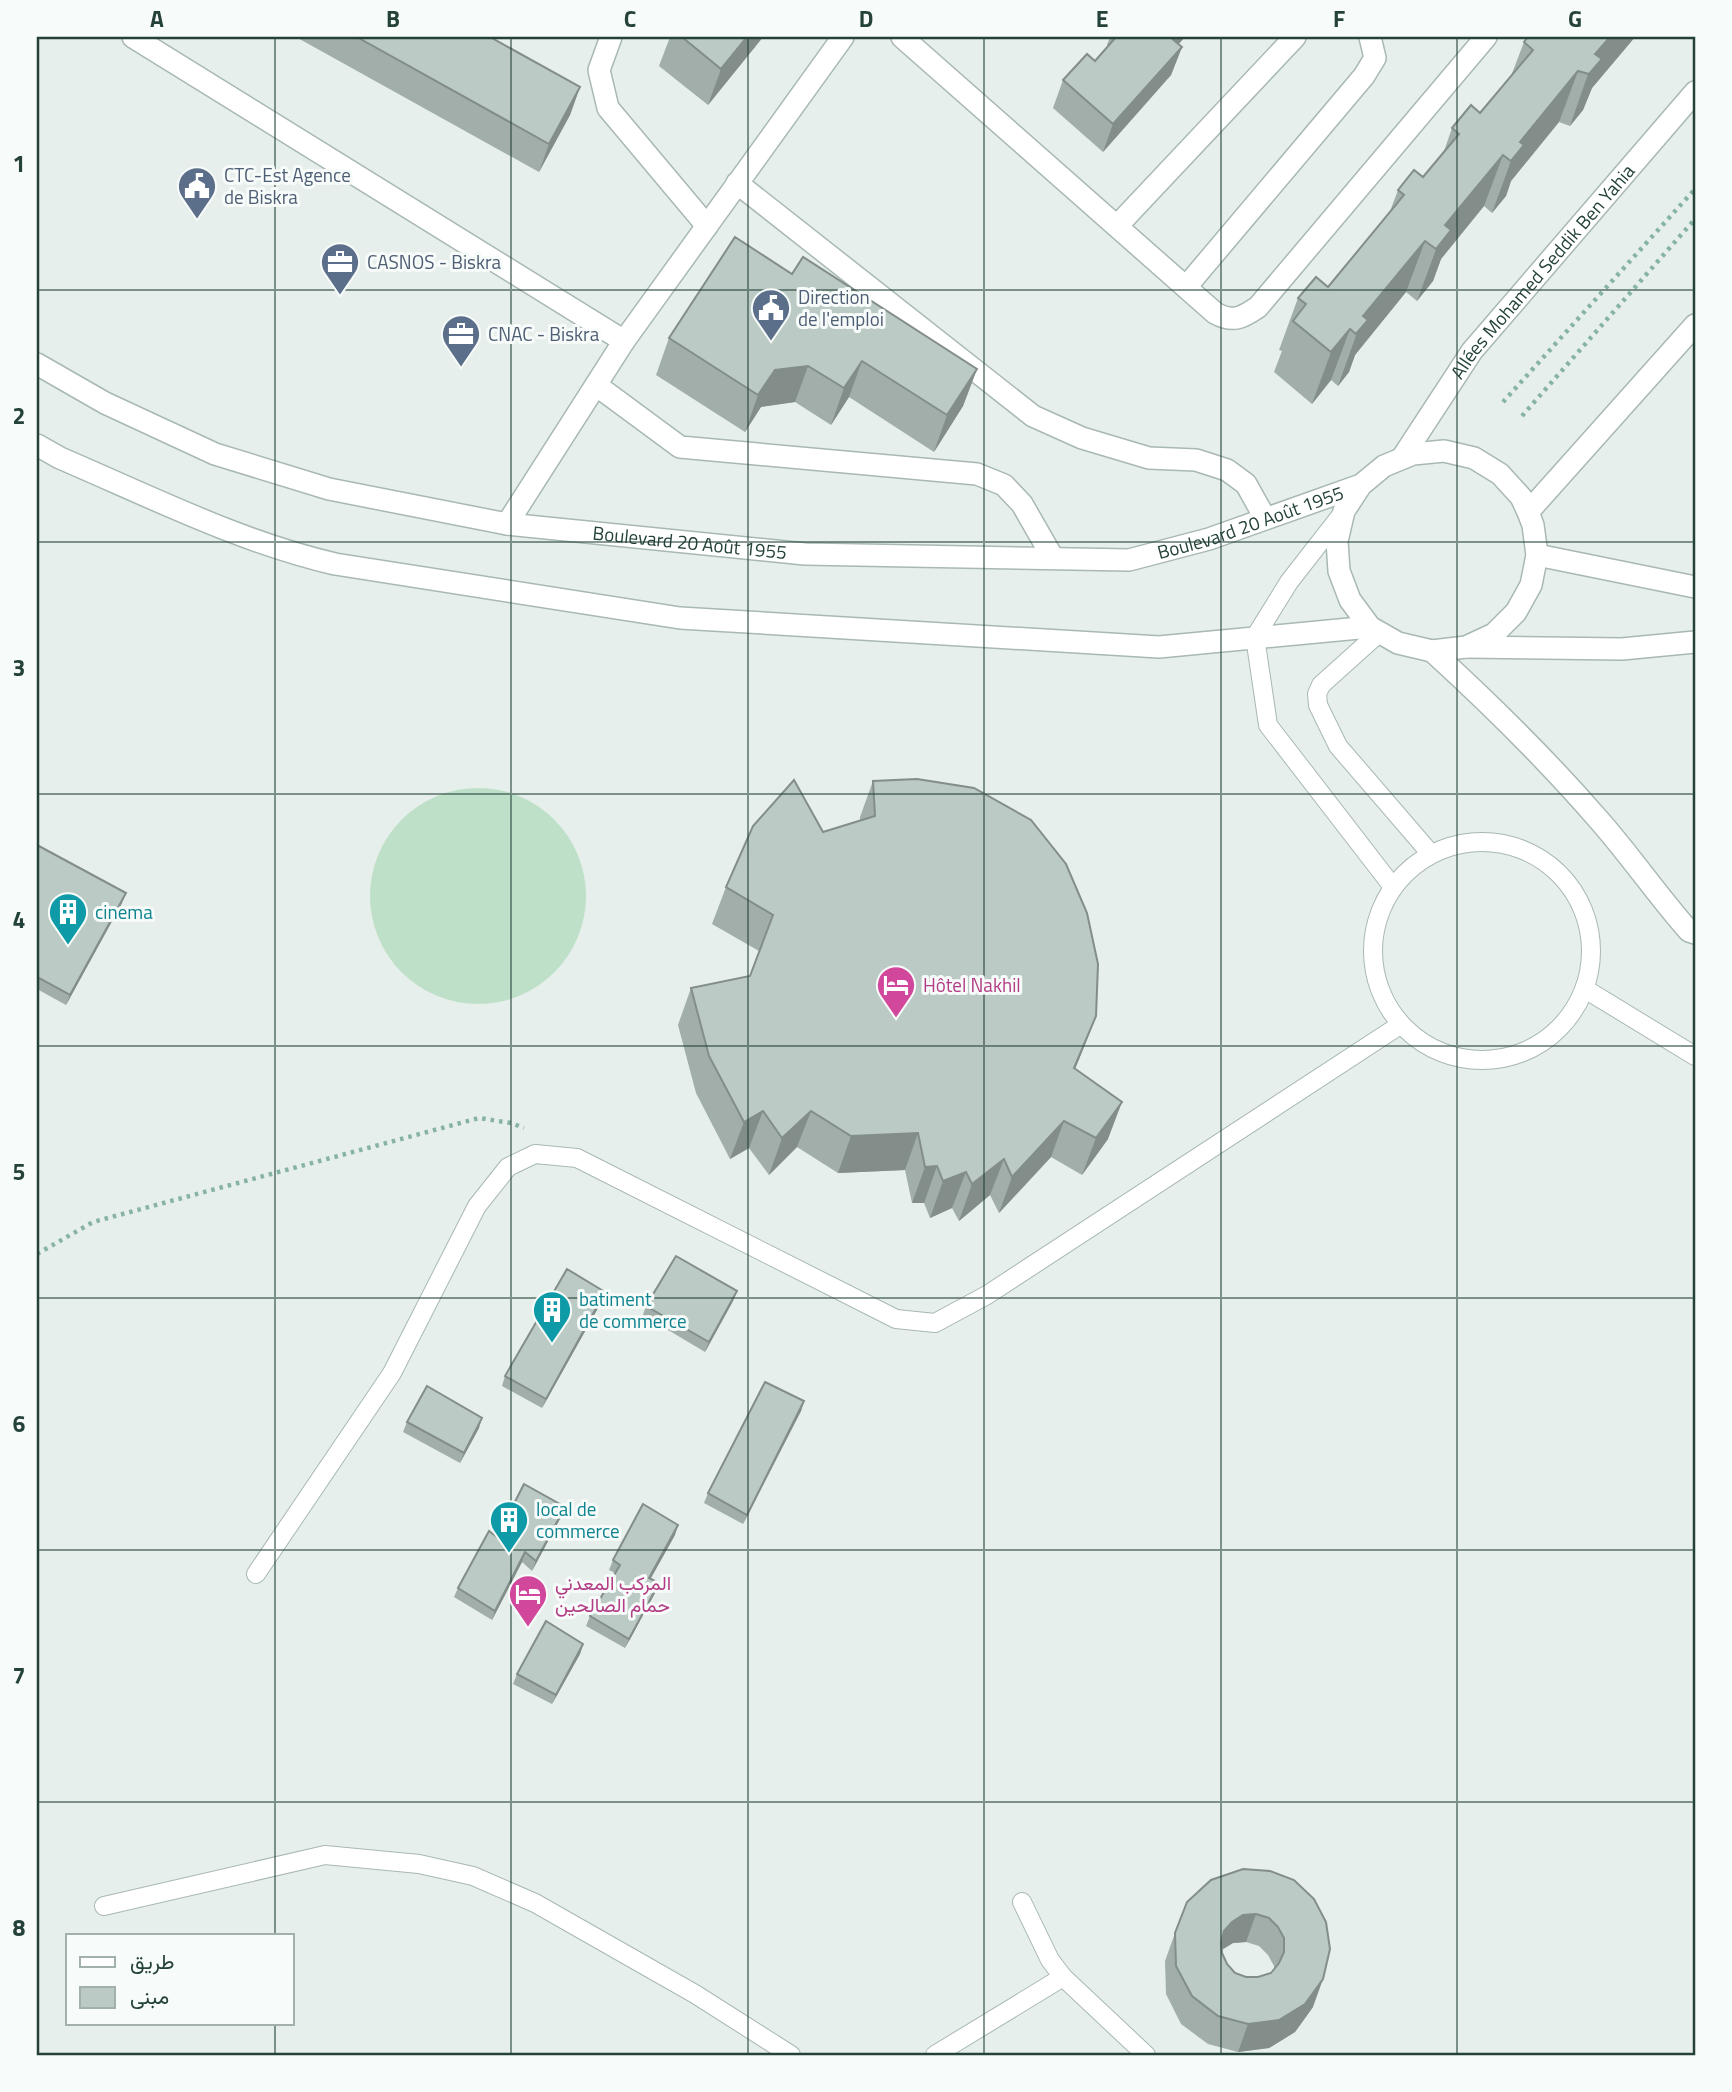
<svg xmlns="http://www.w3.org/2000/svg" width="1732" height="2092" font-family="'Titillium Web',Vazirmatn,sans-serif">
	<style>
		.green { fill: #bfe0c8 }
		.lines { fill: none; stroke-linecap: round; stroke-linejoin: round }
		.service-casing { stroke: #a8b8b2; stroke-width: 20 }
		.minor-casing { stroke: #a8b8b2; stroke-width: 24 }
		.tertiary-casing { stroke: #a8b8b2; stroke-width: 24 }
		.path { stroke: #86b3a5; stroke-width: 4.5; stroke-dasharray: 3.5 5; stroke-linecap: butt }
		.service { stroke: #fff; stroke-width: 18 }
		.minor { stroke: #fff; stroke-width: 21 }
		.tertiary { stroke: #fff; stroke-width: 21 }
		.wall { fill: #a1aea9; fill-rule: evenodd }
		.shaded-wall { fill: #838d89 }
		.building { fill: #bbcac4; stroke: #838d89; stroke-width: 2; fill-rule: evenodd }
		.grid { fill: none; stroke: #24423a; stroke-width: 2; stroke-opacity: 0.55 }
		.labels { text-anchor: middle; stroke-width: 6; stroke-linejoin: round; paint-order: stroke }
		.service-label { font-size: 19px; fill: #4e5e75; stroke: #f7fbf9; text-anchor: start }
		.street-label { font-size: 19px; fill: #24423a; stroke: #f7fbf9 }
		.culture-label { font-size: 19px; fill: #0d838f; stroke: #f7fbf9; text-anchor: start }
		.hotel-label { font-size: 19px; fill: #b23c85; stroke: #f7fbf9; text-anchor: start }
		.neatline { fill: none; stroke: #24423a; stroke-width: 2.5 }
		.grid-label { font-size: 23px; text-anchor: middle; font-weight: bold; fill: #24423a }
	</style>
	<rect width="100%" height="100%" fill="#e6efeb"/>
	<!-- green -->
	<circle class="green" cx="478" cy="896" r="108"/>
	<g class="lines">
		<!-- service casing -->
		<g class="service-casing">
			<g id="service">
				<polyline points="1342,514 1289,582 1255,637 1268,725 1393,887"/>
				<polyline points="1380,632 1321,685 1317,694 1318,705 1338,746 1431,854"/>
				<circle cx="1482" cy="951" r="109"/>
				<polyline points="1585,989 1695,1056"/>
				<polyline points="256,1574 392,1373 477,1206 508,1167 535,1154 577,1158 896,1319 935,1323 987,1295 1400,1025"/>
				<polyline points="1022,1902 1050,1960 1063,1977 1146,2055"/>
				<polyline points="104,1906 325,1855 419,1864 473,1876 535,1903 695,1994 791,2055"/>
				<polyline points="935,2055 1063,1977"/>
			</g>
		</g>
		<!-- minor casing -->
		<g class="minor-casing">
			<g id="minor">
				<polyline points="133,37 624,341"/>
				<polyline points="611,37 599,70 608,108 707,226"/>
				<path d="M902,37L1215,313C1233,323 1242,318 1258,307L1486,37"/>
				<polyline points="737,183 1033,416 1082,438 1149,458 1196,460 1227,470 1246,484 1265,518"/>
				<polyline points="1117,226 1295,37"/>
				<polyline points="1186,287 1364,76 1375,58 1370,37"/>
				<polyline points="596,385 680,447 977,474 1004,485 1022,504 1053,558"/>
				<polyline points="507,524 624,341 843,37"/>
				<polyline points="1537,555 1695,587"/>
				<polyline points="1466,647 1622,649 1695,642"/>
				<path d="M1432,651C1490,704 1546,759 1598,819C1630,855 1657,895 1689,931L1695,933"/>
			</g>
		</g>
		<!-- tertiary casing -->
		<g class="tertiary-casing">
			<g id="tertiary">
				<path id="s1" d="M37,364L105,403L215,454L329,489L507,524L805,554L1129,560L1209,539L1361,485L1384,466L1413,454L1444,451L1474,458L1500,474L1521,497L1528,512L1533,525L1537,555L1531,585L1516,612L1494,634L1466,647L1432,651L1398,643L1370,627L1350,600L1339,571L1337,541L1344,511L1361,485"/>
				<path d="M37,445L60,458C149,496 240,542 335,564L680,618L1159,647L1370,627"/>
				<path id="s2" d="M1402,458L1472,351L1695,92"/>
				<polyline points="1528,512 1695,325"/>
			</g>
		</g>
		<!-- path -->
		<g class="path">
			<polyline points="1503,402 1695,189"/>
			<polyline points="1522,416 1695,219"/>
			<polyline points="37,1254 93,1222 479,1118 511,1123 524,1128"/>
		</g>
		<!-- service -->
		<use href="#service" class="service"/>
		<!-- minor -->
		<use href="#minor" class="minor"/>
		<!-- tertiary -->
		<use href="#tertiary" class="tertiary"/>
	</g>
	<!-- wall -->
	<g class="wall">
		<polygon points="296,37 490,37 580,87 570,115 539,172"/>
		<polygon points="670,37 763,37 708,105 659,66"/>
		<polygon points="1110,37 1185,37 1178,44 1182,47 1171,75 1103,152 1053,108 1063,80 1095,61 1108,46 1107,45"/>
		<polygon points="1528,37 1635,37 1592,88 1583,110 1570,126 1559,122 1511,181 1506,196 1492,213 1484,206 1441,259 1433,281 1417,301 1406,292 1355,355 1349,372 1338,386 1331,380 1312,404 1274,372 1282,351 1279,350 1298,298 1328,287 1389,214 1398,190 1423,177 1443,154 1452,128 1480,113 1511,76 1524,42"/>
		<polygon points="792,274 977,369 963,406 934,452 849,397 831,425 795,402 761,407 745,432 656,375 669,338"/>
		<polygon points="873,781 1096,1016 1075,1069 1108,1139 1082,1175 1051,1157 999,1213 990,1195 959,1221 952,1208 930,1218 924,1203 912,1203 905,1170 838,1173 797,1147 769,1175 749,1148 730,1159 696,1093 678,1025 691,988 750,976 759,951 712,924 726,887 823,832 860,820 860,817"/>
		<polygon points="37,845 122,903 66,1005 37,989"/>
		<polygon points="602,1301 542,1408 502,1386 505,1376"/>
		<polygon points="733,1301 705,1352 643,1315 646,1306"/>
		<polygon points="804,1401 801,1411 743,1524 704,1503 708,1493"/>
		<polygon points="407,1422 479,1428 460,1463 403,1432"/>
		<polygon points="565,1507 561,1517 532,1571 522,1562 492,1620 454,1597 458,1588 497,1537"/>
		<polygon points="675,1535 650,1579 659,1583 655,1593 625,1648 586,1626 590,1616 615,1573 609,1570 613,1560"/>
		<polygon points="583,1644 580,1654 552,1704 513,1684 517,1674"/>
		<path d="M1270,1871L1313,2007L1295,2032L1269,2048L1238,2052L1208,2044L1181,2024L1166,1994L1165,1961L1175,1933ZM1246,1942L1259,1946L1268,1955L1274,1966V1969L1271,1973L1258,1977H1246L1235,1973L1227,1964L1222,1953V1950L1233,1943Z"/>
	</g>
	<!-- shaded-wall -->
	<g class="shaded-wall">
		<polygon points="747,37 763,37 708,105 721,69"/>
		<polygon points="1170,37 1185,37 1160,65"/>
		<polygon points="1610,37 1635,37 1592,88 1583,110 1570,126 1595,54"/>
		<polygon points="1182,47 1171,75 1103,152 1113,124"/>
		<polygon points="1578,71 1559,122 1511,181 1506,196 1492,213 1511,161 1520,142"/>
		<polygon points="580,87 570,115 539,172 549,144"/>
		<polygon points="1503,155 1484,206 1441,259 1433,281 1417,301 1445,225"/>
		<polygon points="1425,241 1406,292 1355,355 1349,372 1338,386 1363,316"/>
		<polygon points="1350,329 1331,380 1312,404 1331,352"/>
		<polygon points="862,361 849,397 831,425 844,388"/>
		<polygon points="808,366 795,402 761,407 745,432 758,395 775,370"/>
		<polygon points="977,369 963,406 934,452 947,415"/>
		<polygon points="126,893 122,903 66,1005 70,995"/>
		<polygon points="1096,1016 1082,1052 1060,1105 1074,1068"/>
		<polygon points="1122,1102 1108,1139 1082,1175 1096,1138"/>
		<polygon points="763,1111 749,1148 730,1159 744,1122"/>
		<polygon points="811,1111 797,1147 769,1175 782,1138"/>
		<polygon points="1064,1121 1051,1157 999,1213 1012,1177"/>
		<polygon points="918,1133 905,1170 838,1173 851,1136"/>
		<polygon points="1004,1159 990,1195 959,1221 972,1184"/>
		<polygon points="937,1166 924,1203 912,1203 925,1167"/>
		<polygon points="966,1172 952,1208 930,1218 943,1181"/>
		<polygon points="737,1291 733,1301 705,1352 709,1342"/>
		<polygon points="605,1292 602,1301 542,1408 546,1399"/>
		<polygon points="804,1401 801,1411 743,1524 747,1515"/>
		<polygon points="482,1418 479,1428 460,1463 464,1453"/>
		<polygon points="565,1507 561,1517 532,1571 536,1561"/>
		<polygon points="678,1525 675,1535 646,1587 649,1578"/>
		<polygon points="525,1552 522,1562 492,1620 495,1611"/>
		<polygon points="659,1583 655,1593 625,1648 629,1639"/>
		<polygon points="583,1644 580,1654 552,1704 556,1695"/>
		<polygon points="1256,1914 1246,1942 1233,1943 1221,1950 1214,1959 1224,1931 1232,1922 1243,1915"/>
		<polygon points="1323,1979 1313,2007 1295,2032 1269,2048 1238,2052 1248,2024"/>
	</g>
	<!-- building -->
	<g class="building">
		<polygon points="357,37 490,37 580,87 549,144"/>
		<polygon points="682,37 747,37 721,69"/>
		<polygon points="1116,37 1170,37 1182,47 1113,124 1063,80 1087,54 1095,61"/>
		<polygon points="1528,37 1610,37 1595,54 1602,59 1589,74 1578,71 1520,142 1524,145 1511,161 1503,155 1445,225 1451,230 1436,249 1425,241 1363,316 1368,320 1356,334 1350,329 1331,352 1293,321 1306,304 1298,298 1316,277 1328,287 1404,195 1398,190 1414,170 1423,177 1459,134 1452,128 1471,105 1480,113 1533,50 1524,42"/>
		<polygon points="735,237 792,274 803,257 977,369 947,415 862,361 844,388 808,366 775,370 758,395 669,338"/>
		<polygon points="917,779 974,788 1031,820 1066,864 1087,913 1098,964 1096,1016 1074,1068 1122,1102 1096,1138 1064,1121 1012,1177 1004,1159 972,1184 966,1172 943,1181 937,1166 925,1167 918,1133 851,1136 811,1111 782,1138 763,1111 744,1122 709,1056 691,988 750,976 773,915 726,887 753,826 794,780 823,832 875,816 873,781"/>
		<polygon points="37,845 126,893 70,995 37,977"/>
		<polygon points="676,1256 737,1291 709,1342 646,1306"/>
		<polygon points="567,1269 605,1292 546,1399 505,1376"/>
		<polygon points="765,1382 804,1401 747,1515 708,1493"/>
		<polygon points="427,1386 482,1418 464,1453 407,1422"/>
		<polygon points="524,1484 565,1507 536,1561 525,1552 495,1611 458,1588 489,1531 497,1537"/>
		<polygon points="643,1504 678,1525 649,1578 659,1583 629,1639 590,1616 620,1565 613,1560"/>
		<polygon points="546,1621 583,1644 556,1695 517,1674"/>
		<path d="M1243,1869L1270,1871L1294,1880L1314,1899L1326,1922L1330,1949L1323,1979L1305,2004L1279,2020L1248,2024L1218,2016L1192,1996L1176,1966L1175,1933L1187,1902L1211,1880ZM1256,1914L1269,1918L1278,1927L1284,1938V1952L1279,1963L1271,1973L1258,1977H1246L1235,1973L1227,1964L1222,1953L1221,1942L1224,1931L1232,1922L1243,1915Z"/>
	</g>
	<!-- grid -->
	<path class="grid" d="M275,37V1936M511,37V2055M748,37V2055M984,37V2055M1221,37V2055M1457,37V2055M37,290H1695M37,542H1695M37,794H1695M37,1046H1695M37,1298H1695M37,1550H1695M37,1802H1695M275,2024V2055"/>
	<!-- icons -->
	<defs>
		<g id="civic-pin" transform="scale(2.0125)"><path d="M0 17L-7.5 6A9.5 9.5 0 1 1 7.5 6Z" fill="#5c6f8a" stroke="#f7fbf9"/><path d="M-.6-6.5H3V-4.5H.6V-3L4-1V1h2V6H-6V1h2V-1L-.6-3ZM-1.2 2.5V6h2.4V2.5Z" fill="#fff"/></g>
		<g id="office-pin" transform="scale(2.0125)"><path d="M0 17L-7.5 6A9.5 9.5 0 1 1 7.5 6Z" fill="#5c6f8a" stroke="#f7fbf9"/><path d="M-6-3h4V-5.5h4V-3h4V5H-6ZM-1-4.5V-3h2v-1.5ZM-6 0V1H6V0Z" fill="#fff"/></g>
		<g id="building-pin" transform="scale(2.0125)"><path d="M0 17L-7.5 6A9.5 9.5 0 1 1 7.5 6Z" fill="#0f9aa8" stroke="#f7fbf9"/><path d="M-4-6H4V6H1V3H-1V6H-4ZM-2.5-4.3h1.7v1.8h-1.7ZM.8-4.3h1.7v1.8H.8ZM-2.5-1h1.7V.8h-1.7ZM.8-1h1.7V.8H.8Z" fill="#fff"/></g>
		<g id="hotel-pin" transform="scale(2.0125)"><path d="M0 17L-7.5 6A9.5 9.5 0 1 1 7.5 6Z" fill="#d1479c" stroke="#f7fbf9"/><path d="M-6-4.5h1.5V1H6V5H4.5V3h-9V5H-6ZM-4 0a1.8 1.8 0 1 1 3.6 0ZM.5 0V-2.5h3Q6-2.5 6 0Z" fill="#fff"/></g>
	</defs>
	<g fill-rule="evenodd">
		<use href="#civic-pin" x="197" y="186"/>
		<use href="#office-pin" x="340" y="262"/>
		<use href="#civic-pin" x="771" y="308"/>
		<use href="#office-pin" x="461" y="334"/>
		<use href="#building-pin" x="68" y="912"/>
		<use href="#hotel-pin" x="896" y="985"/>
		<use href="#building-pin" x="552" y="1310"/>
		<use href="#building-pin" x="509" y="1520"/>
		<use href="#hotel-pin" x="528" y="1594"/>
	</g>
	<g class="labels">
		<!-- service labels -->
		<g class="service-label">
			<text x="224" y="182">CTC-Est Agence<tspan x="224" dy="22">de Biskra</tspan></text>
			<text x="367" y="269">CASNOS - Biskra</text>
			<text x="798" y="304">Direction<tspan x="798" dy="22">de l'emploi</tspan></text>
			<text x="488" y="341">CNAC - Biskra</text>
		</g>
		<!-- street labels -->
		<g class="street-label">
			<text dy="7" stroke="none"><textPath href="#s2" startOffset="234">Allées Mohamed Seddik Ben Yahia</textPath></text>
			<text dy="7" stroke="none"><textPath href="#s1" startOffset="1251">Boulevard 20 Août 1955</textPath></text>
			<text dy="7" stroke="none"><textPath href="#s1" startOffset="684">Boulevard 20 Août 1955</textPath></text>
		</g>
		<!-- culture labels -->
		<g class="culture-label">
			<text x="95" y="919">cinema</text>
			<text x="579" y="1306">batiment<tspan x="579" dy="22">de commerce</tspan></text>
			<text x="536" y="1516">local de<tspan x="536" dy="22">commerce</tspan></text>
		</g>
		<!-- hotel labels -->
		<g class="hotel-label">
			<text x="923" y="992">Hôtel Nakhil</text>
			<text x="555" y="1590">المركب المعدني<tspan x="555" dy="22">حمام الصالحين</tspan></text>
		</g>
	</g>
	<!-- border -->
	<rect width="1732" height="2092" fill="none" stroke="#f7fbf9" stroke-width="77"/>
	<!-- legend -->
	<rect x="66" y="1934" width="228" height="91" fill="#f7fbf9" stroke="#a3b1ad" stroke-width="2"/>
	<rect x="80" y="1957" width="35" height="10" fill="#ffffff" stroke="#a3b1ad" stroke-width="2"/>
	<text x="130" y="1969" font-size="21" fill="#24423a">طريق</text>
	<rect x="80" y="1987" width="35" height="21" fill="#bbcac4" stroke="#a3b1ad" stroke-width="2"/>
	<text x="130" y="2004" font-size="21" fill="#24423a">مبنى</text>
	<rect x="38" y="38" width="1656" height="2016" class="neatline"/>
	<g class="grid-label">
		<text x="157" y="27">A</text>
		<text x="393" y="27">B</text>
		<text x="630" y="27">C</text>
		<text x="866" y="27">D</text>
		<text x="1102" y="27">E</text>
		<text x="1339" y="27">F</text>
		<text x="1575" y="27">G</text>
		<text x="19" y="172">1</text>
		<text x="19" y="424">2</text>
		<text x="19" y="676">3</text>
		<text x="19" y="928">4</text>
		<text x="19" y="1180">5</text>
		<text x="19" y="1432">6</text>
		<text x="19" y="1684">7</text>
		<text x="19" y="1936">8</text>
	</g>
</svg>
